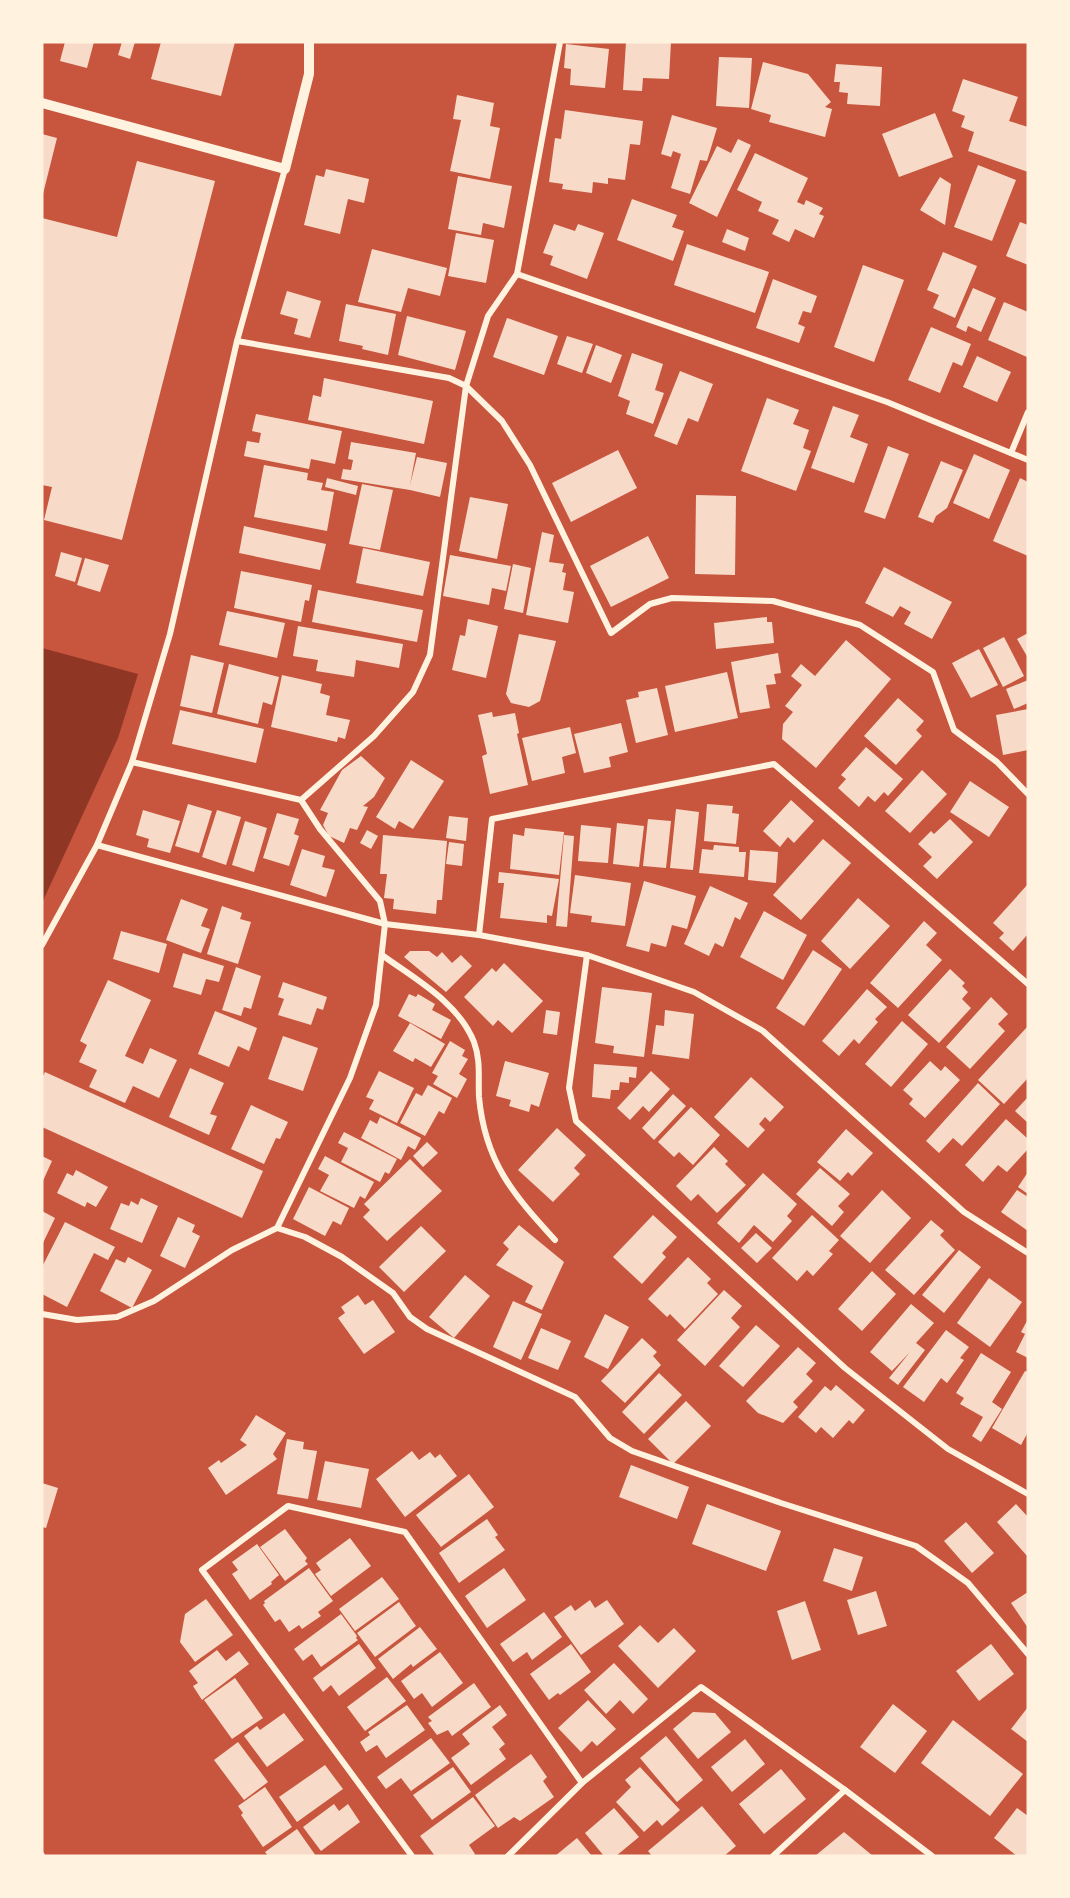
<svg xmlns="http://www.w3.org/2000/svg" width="1070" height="1898" font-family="'IBM Plex Sans',sans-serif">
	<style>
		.water { fill: #8f3625 }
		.building { fill: #f7dbc8 }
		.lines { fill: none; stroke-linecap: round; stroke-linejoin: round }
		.service { stroke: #fff3e0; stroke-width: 4.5 }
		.minor { stroke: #fff3e0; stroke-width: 6 }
		.tertiary { stroke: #fff3e0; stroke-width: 10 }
	</style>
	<rect width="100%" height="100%" fill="#c8553d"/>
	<!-- water -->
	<polygon class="water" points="42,648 138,674 118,738 42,903"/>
	<!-- building -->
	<g class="building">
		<polygon points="65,42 94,42 87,68 60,61"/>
		<polygon points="122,42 135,42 130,59 118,55"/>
		<polygon points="161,42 235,42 221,96 151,79"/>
		<polygon points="626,42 671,42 669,79 643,78 642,91 623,90"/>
		<polygon points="566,44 609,49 605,88 570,85 571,69 564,68"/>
		<polygon points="719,57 752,58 749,108 716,106"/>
		<polygon points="763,62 808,74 831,102 825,107 832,109 825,137 769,122 771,115 751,109"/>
		<polygon points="836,64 882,67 880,106 847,104 848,93 839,92 840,82 834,82"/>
		<polygon points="963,79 1018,97 1009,121 1028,127 1028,172 968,151 974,132 961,127 965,116 952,111"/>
		<polygon points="457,95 494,103 490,126 500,128 490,179 450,171 461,120 453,119"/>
		<polygon points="565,110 643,121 640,145 630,144 625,180 608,178 608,184 593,182 592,193 562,189 563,184 549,182 555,138 561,139"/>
		<polygon points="935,113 953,157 899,177 882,134"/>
		<polygon points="672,115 717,128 707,161 700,160 690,194 671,188 681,154 673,151 671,157 661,154"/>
		<polygon points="42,134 57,138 43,194 42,194"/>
		<polygon points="738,139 751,145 717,217 689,203 717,146 731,153"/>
		<polygon points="755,153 808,178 797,202 804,205 806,200 823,208 819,214 824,216 814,238 795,229 789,242 772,234 779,220 758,211 762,202 737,190"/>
		<polygon points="137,161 215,181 122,540 44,520 52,487 42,485 42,218 117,237"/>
		<polygon points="978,165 1016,180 992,241 954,227"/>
		<polygon points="326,169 369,179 364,203 348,199 340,234 304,225 316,175 324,177"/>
		<polygon points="458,176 512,186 504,228 483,223 481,235 448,229"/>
		<polygon points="940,177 951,184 945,225 920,210"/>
		<polygon points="632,199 677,215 672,227 684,231 673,261 617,240"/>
		<polygon points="1020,222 1028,225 1028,265 1006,256"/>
		<polygon points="554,224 575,231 578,224 604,233 587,279 550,265 553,256 543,253"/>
		<polygon points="727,229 749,238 745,251 722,242"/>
		<polygon points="456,233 494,240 486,283 448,276"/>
		<polygon points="687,244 769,272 755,313 674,285"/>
		<polygon points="372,249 447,268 440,296 408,288 401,312 358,302"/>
		<polygon points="943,252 977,266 955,318 933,308 939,295 927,290"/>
		<polygon points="863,265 904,280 874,362 834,347"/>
		<polygon points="773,279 817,296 811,313 803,311 798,324 805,327 799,343 756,328"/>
		<polygon points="973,288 996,298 981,332 968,326 966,332 956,327"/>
		<polygon points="287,291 321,301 310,338 294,334 298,319 280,314"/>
		<polygon points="1004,302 1028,312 1027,357 988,340"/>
		<polygon points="346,304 396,314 388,355 362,349 363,346 339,341"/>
		<polygon points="407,316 466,331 455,370 398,355"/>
		<polygon points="507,318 558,336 544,375 493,357"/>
		<polygon points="931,327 971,344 962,366 953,362 940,393 908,380"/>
		<polygon points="567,336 593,344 582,373 557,364"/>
		<polygon points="596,345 622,355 611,383 586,373"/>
		<polygon points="632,353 663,364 655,390 664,393 653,424 626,414 630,401 618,396"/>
		<polygon points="977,356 1011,372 997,402 963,387"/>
		<polygon points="680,371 713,384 698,422 688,418 677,445 654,436"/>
		<polygon points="324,378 433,401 424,444 308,420 313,395 321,397"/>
		<polygon points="767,398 799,410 793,424 809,430 803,448 811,451 796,491 741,471"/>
		<polygon points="833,406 859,415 850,437 868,444 854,483 811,468"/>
		<polygon points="256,414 342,431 335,464 311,459 309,469 244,456 247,441 259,443 261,433 252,431"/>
		<polygon points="351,442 416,453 410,485 417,457 447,463 440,497 410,490 341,479 343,469 351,470 353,460 348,459"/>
		<polygon points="888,446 909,454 885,519 864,512"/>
		<polygon points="618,450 637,488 571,522 552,483"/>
		<polygon points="974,454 1010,470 989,519 953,503"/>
		<polygon points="941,461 963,470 947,508 936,516 933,523 918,517"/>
		<polygon points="264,465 308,473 307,480 323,483 321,490 334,492 327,531 254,517"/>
		<polygon points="327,478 358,486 356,495 325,487"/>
		<polygon points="1020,478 1028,482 1028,556 993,541"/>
		<polygon points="362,484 393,490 380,550 349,544"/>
		<polygon points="696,495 736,496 735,575 695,574"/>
		<polygon points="470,497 508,504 497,559 459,551"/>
		<polygon points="244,526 326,544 320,570 239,553"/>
		<polygon points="542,532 554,535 549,562 564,564 562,572 566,573 563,590 574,592 568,623 526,615"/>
		<polygon points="648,536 669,578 611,607 590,566"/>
		<polygon points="363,548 430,562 423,596 356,583"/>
		<polygon points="61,552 82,558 75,582 55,576"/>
		<polygon points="450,555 511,566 506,591 492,588 489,605 443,596"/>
		<polygon points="85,558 109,565 100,592 77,585"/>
		<polygon points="513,564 531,568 523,613 504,609"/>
		<polygon points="884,567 952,602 932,639 904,624 911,612 900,606 893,617 865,603"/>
		<polygon points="241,571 312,585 309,601 305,600 301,622 234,608"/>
		<polygon points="318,590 423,610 417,642 312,622"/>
		<polygon points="227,611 285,623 277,658 219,645"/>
		<polygon points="767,617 767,622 772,622 774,643 716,649 714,623"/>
		<polygon points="468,619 498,626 486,678 452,670 460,635 465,636"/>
		<polygon points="298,626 403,644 399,668 356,660 354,677 316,671 318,660 293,656"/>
		<polygon points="1028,633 1028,658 1017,639"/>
		<polygon points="519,634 556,641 540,701 529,707 511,703 506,694"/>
		<polygon points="1004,637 1024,676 1003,687 983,648"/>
		<polygon points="846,640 891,679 816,768 782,739 783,724 793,712 785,706 802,685 791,676 801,664 815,676"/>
		<polygon points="979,649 998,685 971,698 952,663"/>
		<polygon points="778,653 781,673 774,674 776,684 766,685 770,708 740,713 731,662"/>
		<polygon points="191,655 224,663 212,713 180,706"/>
		<polygon points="229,664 279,677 272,705 263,702 258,724 217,714"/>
		<polygon points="727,672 738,718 675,732 665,686"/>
		<polygon points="282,675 322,684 320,693 330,696 326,715 350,720 345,739 338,737 337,742 271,727"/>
		<polygon points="1028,680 1028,703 1014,709 1006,689"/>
		<polygon points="657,688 668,735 636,743 626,700 639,697 638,692"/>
		<polygon points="898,698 924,721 916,730 922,736 896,765 864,736"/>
		<polygon points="1028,709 1028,750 1003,755 996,715"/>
		<polygon points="180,710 264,729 256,763 172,744"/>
		<polygon points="492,712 493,717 515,713 519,733 517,734 528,785 490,794 482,756 487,754 478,715"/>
		<polygon points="621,723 628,752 609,757 611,767 584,773 574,734"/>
		<polygon points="570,727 576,753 562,757 565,773 532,781 522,738"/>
		<polygon points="866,747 903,779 888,796 884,792 875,802 868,796 859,807 838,788 846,779 841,775"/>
		<polygon points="361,756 385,778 374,797 363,806 368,807 357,830 350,828 344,843 329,836 323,825 328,813 320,810 342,770"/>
		<polygon points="411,760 444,781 413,829 399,821 395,829 376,817"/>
		<polygon points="922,770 947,794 910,833 885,811"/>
		<polygon points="970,781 1009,807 989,837 950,812"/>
		<polygon points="791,800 814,821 794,843 788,837 780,847 763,831"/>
		<polygon points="188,804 212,811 199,853 175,846"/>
		<polygon points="707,804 733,806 732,813 739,814 736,844 704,841"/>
		<polygon points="676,809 699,812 693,870 670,868"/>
		<polygon points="143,810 180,821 170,853 147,847 149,839 136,835"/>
		<polygon points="217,810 241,817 226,865 202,857"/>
		<polygon points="277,813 299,819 294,834 299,836 289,866 263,858"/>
		<polygon points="449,816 468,818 466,841 446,838"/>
		<polygon points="648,819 671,821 666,868 643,866"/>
		<polygon points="950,819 973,842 937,879 923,866 932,857 918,844 931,831 934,834"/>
		<polygon points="245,821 267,828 254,872 232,865"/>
		<polygon points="617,823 644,826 639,867 613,864"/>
		<polygon points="581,825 611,828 608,863 578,861"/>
		<polygon points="525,828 564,832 559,875 510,869 513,834 524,836"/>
		<polygon points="367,830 378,836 371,849 360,843"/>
		<polygon points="383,835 447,841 442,900 437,900 436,914 393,909 394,899 384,898 387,874 380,874"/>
		<polygon points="564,835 574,836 567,927 556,926"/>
		<polygon points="823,839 851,863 801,920 773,895"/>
		<polygon points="449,842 464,844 462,866 446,864"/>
		<polygon points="714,845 739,847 739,852 746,852 744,877 699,873 702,849 713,850"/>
		<polygon points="302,849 325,856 322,867 335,870 326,897 290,885"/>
		<polygon points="750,850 778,852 776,883 748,880"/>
		<polygon points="499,872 559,879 552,916 547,915 547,923 500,918 504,883 498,883"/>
		<polygon points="575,875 631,883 625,926 591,922 592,916 570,913"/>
		<polygon points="644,881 696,896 687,929 672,925 666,947 651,943 649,952 626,946"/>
		<polygon points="1028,884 1028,934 1013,951 999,938 1004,933 993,923"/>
		<polygon points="710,886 748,903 740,920 735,917 723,947 715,943 709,956 684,944"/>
		<polygon points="858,898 890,926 850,969 821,941"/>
		<polygon points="181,899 208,909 201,926 210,929 201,953 166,940"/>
		<polygon points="222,906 242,913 240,919 251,922 238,964 207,954"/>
		<polygon points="764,911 807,935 783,980 740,957"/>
		<polygon points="924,921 937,933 926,945 942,960 898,1008 870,983"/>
		<polygon points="121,931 167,944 159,973 113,959"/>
		<polygon points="813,950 842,969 804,1026 776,1008"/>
		<polygon points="410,951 429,951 437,957 442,952 452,963 461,955 472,966 446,992 404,957"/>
		<polygon points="183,953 224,966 219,982 206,979 201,995 173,987"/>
		<polygon points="504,963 543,1001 512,1033 498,1020 493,1026 464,997 492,968 496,972"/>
		<polygon points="236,967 261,976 251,1009 244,1007 241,1016 222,1010"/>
		<polygon points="950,969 965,983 962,986 968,992 962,999 971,1008 939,1043 908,1015"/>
		<polygon points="108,980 151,1000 125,1056 143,1064 150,1048 177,1060 159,1098 133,1086 125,1103 89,1087 97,1070 79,1062 87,1045 80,1041"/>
		<polygon points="283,982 327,997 323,1010 317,1008 311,1025 278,1015 284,999 278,997"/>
		<polygon points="602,987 652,993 644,1057 613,1053 614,1046 595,1043"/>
		<polygon points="867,989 887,1007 875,1019 878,1022 859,1044 854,1039 839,1056 822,1041"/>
		<polygon points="409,994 416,997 418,994 435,1004 432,1010 451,1020 441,1039 398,1016"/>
		<polygon points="991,997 1008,1014 998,1024 1005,1031 970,1069 946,1047"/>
		<polygon points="546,1010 560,1012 557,1035 543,1033"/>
		<polygon points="665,1010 694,1014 689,1059 652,1054 656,1025 664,1026"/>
		<polygon points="215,1011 257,1028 249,1051 238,1046 229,1067 198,1054"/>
		<polygon points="902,1021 928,1044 891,1087 865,1064"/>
		<polygon points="410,1023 445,1044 431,1067 415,1058 413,1062 393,1051"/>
		<polygon points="1028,1026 1028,1078 1004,1104 978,1080"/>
		<polygon points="283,1036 318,1048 303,1091 268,1079"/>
		<polygon points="450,1041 465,1050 462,1056 468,1059 459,1074 467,1079 457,1098 433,1084 438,1076 432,1073"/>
		<polygon points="505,1061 549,1073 539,1107 531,1104 529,1112 509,1106 511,1100 496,1096"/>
		<polygon points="930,1061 941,1071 945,1066 960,1080 925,1118 909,1104 913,1099 903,1090"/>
		<polygon points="594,1064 637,1067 636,1078 629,1077 629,1083 620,1082 619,1090 611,1090 610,1099 592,1097"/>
		<polygon points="190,1068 224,1083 210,1114 217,1116 209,1135 169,1117"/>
		<polygon points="379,1071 414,1088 397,1123 369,1109 374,1100 366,1097"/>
		<polygon points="651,1071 670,1089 649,1112 643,1106 630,1120 617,1108"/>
		<polygon points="45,1072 263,1171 242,1218 42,1127 42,1078"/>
		<polygon points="751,1077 784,1107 770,1122 765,1117 759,1124 765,1130 748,1148 714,1117"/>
		<polygon points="978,1083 1000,1104 962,1146 953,1138 939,1153 926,1141"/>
		<polygon points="428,1085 452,1098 444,1114 439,1111 425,1136 400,1123 416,1093 422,1096"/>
		<polygon points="673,1094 686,1106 654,1140 642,1128"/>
		<polygon points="1028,1097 1028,1123 1015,1111"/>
		<polygon points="251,1105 288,1122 280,1139 276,1138 264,1164 231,1149"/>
		<polygon points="691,1107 720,1135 693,1165 679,1152 674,1157 658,1142"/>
		<polygon points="380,1117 421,1138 415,1150 408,1146 401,1160 361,1138 370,1120 377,1124"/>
		<polygon points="1006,1119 1028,1139 1028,1149 1007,1172 998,1165 983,1182 965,1165"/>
		<polygon points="557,1128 586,1155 574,1168 580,1174 553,1202 518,1170"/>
		<polygon points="846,1129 873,1153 852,1176 848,1172 840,1181 817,1162"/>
		<polygon points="344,1132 397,1159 389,1174 385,1172 380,1182 341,1162 348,1148 338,1143"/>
		<polygon points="427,1142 438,1153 423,1167 413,1156"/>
		<polygon points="714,1147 728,1161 725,1164 746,1185 717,1213 698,1194 691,1201 676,1186"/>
		<polygon points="42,1156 52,1161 42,1183"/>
		<polygon points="325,1156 374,1182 365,1199 360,1196 354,1208 320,1191 329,1175 318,1169"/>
		<polygon points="410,1159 442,1191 387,1241 363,1217 370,1210 364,1204"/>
		<polygon points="820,1168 850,1194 838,1206 844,1212 832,1226 796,1194"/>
		<polygon points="76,1170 108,1187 96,1207 87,1202 85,1207 57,1193 67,1173 73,1176"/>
		<polygon points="1028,1172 1028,1194 1018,1187"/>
		<polygon points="763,1173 797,1204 787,1216 792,1221 773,1242 754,1225 739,1243 717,1223"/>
		<polygon points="309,1187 349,1208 341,1225 333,1221 325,1236 293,1219"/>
		<polygon points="882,1190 911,1218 870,1263 840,1236"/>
		<polygon points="1017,1190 1028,1197 1028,1231 1001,1212"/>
		<polygon points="141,1198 158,1206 142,1243 110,1229 121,1203 129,1206 131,1201 138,1205"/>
		<polygon points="42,1211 55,1218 42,1245"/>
		<polygon points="653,1215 677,1237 662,1253 666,1257 642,1284 613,1257"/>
		<polygon points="812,1215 839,1240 829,1251 833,1254 813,1276 807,1270 797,1281 772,1258"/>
		<polygon points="178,1217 195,1225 192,1232 200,1236 185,1268 160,1256"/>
		<polygon points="931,1220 944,1231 940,1235 955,1250 914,1295 885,1270"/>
		<polygon points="65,1222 115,1247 108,1260 94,1253 67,1307 42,1294 42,1267"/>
		<polygon points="519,1225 564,1262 542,1310 525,1302 533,1286 496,1265 509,1249 503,1243"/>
		<polygon points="421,1226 446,1251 404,1292 379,1267"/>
		<polygon points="756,1233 772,1248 757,1263 741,1248"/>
		<polygon points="959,1250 981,1267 944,1313 922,1295"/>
		<polygon points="128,1257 152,1270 132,1308 100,1291 116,1259 125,1263"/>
		<polygon points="688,1257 711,1279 707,1283 718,1294 685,1329 670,1314 667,1317 648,1299"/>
		<polygon points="872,1271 896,1294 862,1331 838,1309"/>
		<polygon points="465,1275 490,1296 454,1338 429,1317"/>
		<polygon points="989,1278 1022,1302 990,1347 957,1323"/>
		<polygon points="724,1290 742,1306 731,1318 740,1327 705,1366 677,1340"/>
		<polygon points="358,1295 365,1305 373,1300 395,1332 364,1354 338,1318 345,1313 341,1307"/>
		<polygon points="513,1301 542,1314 521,1360 493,1347"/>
		<polygon points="911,1304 934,1323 916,1343 925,1350 898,1385 889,1378 910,1352 892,1371 870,1352"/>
		<polygon points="605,1314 629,1327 608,1369 584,1357"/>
		<polygon points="1028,1319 1028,1358 1016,1352 1025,1334 1021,1332"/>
		<polygon points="756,1325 780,1346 743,1387 719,1366"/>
		<polygon points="541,1328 571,1341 558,1370 528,1358"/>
		<polygon points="946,1330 969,1347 960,1358 964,1360 947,1383 941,1378 924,1402 903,1387"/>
		<polygon points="642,1338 657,1352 653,1356 661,1365 625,1403 601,1381"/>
		<polygon points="798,1347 816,1363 806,1374 813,1381 793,1402 798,1407 783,1423 758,1413 746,1401"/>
		<polygon points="981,1353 1011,1372 992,1402 1002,1409 981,1442 972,1436 983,1417 960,1404 964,1398 956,1393"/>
		<polygon points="1025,1371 1028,1372 1028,1432 1021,1445 992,1428"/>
		<polygon points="659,1373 682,1395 644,1434 622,1412"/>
		<polygon points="836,1385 865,1410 853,1424 849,1420 833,1438 821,1427 816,1433 798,1417 825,1386 831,1391"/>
		<polygon points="686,1401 711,1426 673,1464 648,1439"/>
		<polygon points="256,1415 286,1433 273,1454 277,1459 226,1495 208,1468 219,1460 221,1463 247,1445 240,1440"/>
		<polygon points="287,1439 304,1442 303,1449 317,1451 308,1499 277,1494"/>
		<polygon points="412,1451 419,1460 430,1452 435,1458 440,1454 457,1476 405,1517 376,1479"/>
		<polygon points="325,1461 369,1469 361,1508 317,1500"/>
		<polygon points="631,1465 689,1487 677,1519 619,1497"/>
		<polygon points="469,1474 494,1507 441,1547 416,1515"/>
		<polygon points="42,1483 58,1488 46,1528 42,1527"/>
		<polygon points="707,1504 781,1531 766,1571 692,1544"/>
		<polygon points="1016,1504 1028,1517 1028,1557 997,1522"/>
		<polygon points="487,1519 498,1535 495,1537 505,1550 459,1583 439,1553"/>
		<polygon points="966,1522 994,1553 972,1573 944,1541"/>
		<polygon points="285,1529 307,1558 305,1561 308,1564 285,1581 260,1547"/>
		<polygon points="350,1538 371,1566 331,1596 315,1574 321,1570 316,1563"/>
		<polygon points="257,1544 279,1575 271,1582 272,1584 250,1600 232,1574 238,1570 232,1562"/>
		<polygon points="834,1548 863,1557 852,1591 823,1581"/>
		<polygon points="309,1568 333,1601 318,1612 321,1616 302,1629 299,1625 289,1632 280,1619 275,1622 263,1605 265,1603 264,1601"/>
		<polygon points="504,1568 526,1600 487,1628 465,1596"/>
		<polygon points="382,1577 399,1599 355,1631 339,1609"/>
		<polygon points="876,1591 887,1626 858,1635 847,1600"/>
		<polygon points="1028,1592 1028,1628 1011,1603"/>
		<polygon points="206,1599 233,1635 195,1662 180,1642 185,1614"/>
		<polygon points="590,1600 595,1608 607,1600 624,1624 581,1655 554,1617 571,1605 575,1611"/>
		<polygon points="805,1601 821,1650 792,1660 777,1611"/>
		<polygon points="399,1602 416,1626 375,1657 357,1633"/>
		<polygon points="544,1612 562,1637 532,1660 527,1652 513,1662 500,1644"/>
		<polygon points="341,1614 357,1636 356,1638 358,1640 321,1667 312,1654 303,1661 294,1649"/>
		<polygon points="640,1625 658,1643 674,1628 696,1651 658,1688 618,1646"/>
		<polygon points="420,1627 437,1649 413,1667 411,1664 393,1679 378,1659"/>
		<polygon points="359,1644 376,1668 339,1696 331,1685 323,1692 313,1678"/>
		<polygon points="571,1644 591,1672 560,1695 558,1693 549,1700 530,1674"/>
		<polygon points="991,1644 1014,1674 979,1701 956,1671"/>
		<polygon points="217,1650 226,1661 239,1651 249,1664 202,1700 193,1686 198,1683 189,1671"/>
		<polygon points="440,1652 463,1683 432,1707 422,1693 414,1699 401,1681"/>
		<polygon points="614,1663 648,1699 633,1714 620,1700 606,1714 584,1690"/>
		<polygon points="387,1677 406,1701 365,1731 347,1707"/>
		<polygon points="235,1678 263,1718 232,1739 204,1700"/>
		<polygon points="474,1683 491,1707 452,1736 448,1730 437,1735 428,1723 432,1721 428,1717"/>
		<polygon points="588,1700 616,1729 597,1746 592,1741 581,1752 558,1728"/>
		<polygon points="893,1704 927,1731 895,1773 860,1747"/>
		<polygon points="407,1705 425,1730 386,1758 377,1745 366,1752 360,1742 370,1735 368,1732"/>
		<polygon points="500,1705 507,1715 492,1727 505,1744 499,1749 506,1759 471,1785 451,1758 470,1744 462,1734"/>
		<polygon points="1028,1707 1028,1742 1011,1729"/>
		<polygon points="693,1712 715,1713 731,1732 698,1759 673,1729"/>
		<polygon points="284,1713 304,1740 267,1767 244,1736 257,1726 260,1730"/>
		<polygon points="953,1720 1023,1774 990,1816 921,1763"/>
		<polygon points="666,1736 703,1780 677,1802 640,1758"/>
		<polygon points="431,1738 450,1763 411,1791 401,1778 386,1789 377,1777"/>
		<polygon points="745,1739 765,1764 732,1792 711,1767"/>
		<polygon points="238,1742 268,1782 244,1800 214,1760"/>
		<polygon points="531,1754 547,1777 543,1781 554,1797 520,1821 514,1817 498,1828 475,1795"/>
		<polygon points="325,1765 343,1789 297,1822 279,1797"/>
		<polygon points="453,1767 471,1792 432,1820 413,1795"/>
		<polygon points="640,1767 680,1810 662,1826 657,1820 644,1832 616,1802 631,1787 625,1780"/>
		<polygon points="781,1769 806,1799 764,1834 739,1804"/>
		<polygon points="265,1787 292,1827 263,1847 241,1815 243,1813 238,1806"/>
		<polygon points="473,1797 495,1826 469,1845 475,1854 473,1856 435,1856 420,1836"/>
		<polygon points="334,1804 339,1811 348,1804 360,1822 321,1851 303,1827"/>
		<polygon points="702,1806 736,1846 724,1856 652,1856 648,1851"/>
		<polygon points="614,1808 639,1837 616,1856 604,1856 585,1833"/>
		<polygon points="1017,1808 1028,1816 1028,1856 1017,1856 994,1838"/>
		<polygon points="297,1829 316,1856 268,1856 265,1852"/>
		<polygon points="844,1832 873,1856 815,1856"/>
		<polygon points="577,1838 592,1856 555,1856"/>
	</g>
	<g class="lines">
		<!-- service -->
		<polyline class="service" points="42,1854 43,1856"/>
		<!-- minor -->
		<g class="minor">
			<polyline points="517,274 887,402 1028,460"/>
			<polyline points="237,341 449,378 466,386 502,421 530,465 611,633 650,604 672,598 773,601 860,625 933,672 954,730 997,762 1028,794"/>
			<polyline points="1011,453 1028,412"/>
			<polyline points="132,762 301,800 374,736 413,692 430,655 466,386 488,316 517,274 560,42"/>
			<polyline points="97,845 385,924 479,935 587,955 694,992 763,1031 964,1212 1028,1253"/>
			<polyline points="479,935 492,819 774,764 1028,984"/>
			<polyline points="42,945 97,845 132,762 170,634 237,341 285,169"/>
			<path d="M382,955C415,979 458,1002 474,1042C481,1061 478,1078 479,1097C485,1162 513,1194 555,1240"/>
			<polyline points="587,955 569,1088 576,1121 845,1368 948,1449 1028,1494"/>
			<polyline points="277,1228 305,1237 342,1257 393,1293 410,1317 427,1329 575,1397 610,1438 632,1451 781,1503 916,1546 968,1583 1028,1654"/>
			<polyline points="42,1314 77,1320 117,1317 154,1301 232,1250 277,1228 350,1078 376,1005 385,924 380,901 320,829 301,800"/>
			<polyline points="412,1856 202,1570 288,1506 405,1532 582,1783"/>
			<polyline points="508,1856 582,1783 701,1687 845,1790 932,1856"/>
			<polyline points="773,1856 845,1790"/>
		</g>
		<!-- tertiary -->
		<polyline class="tertiary" points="42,103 285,169 309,74 309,42"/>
	</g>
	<!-- border -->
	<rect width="1070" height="1898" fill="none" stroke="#fff3e0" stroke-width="87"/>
</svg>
